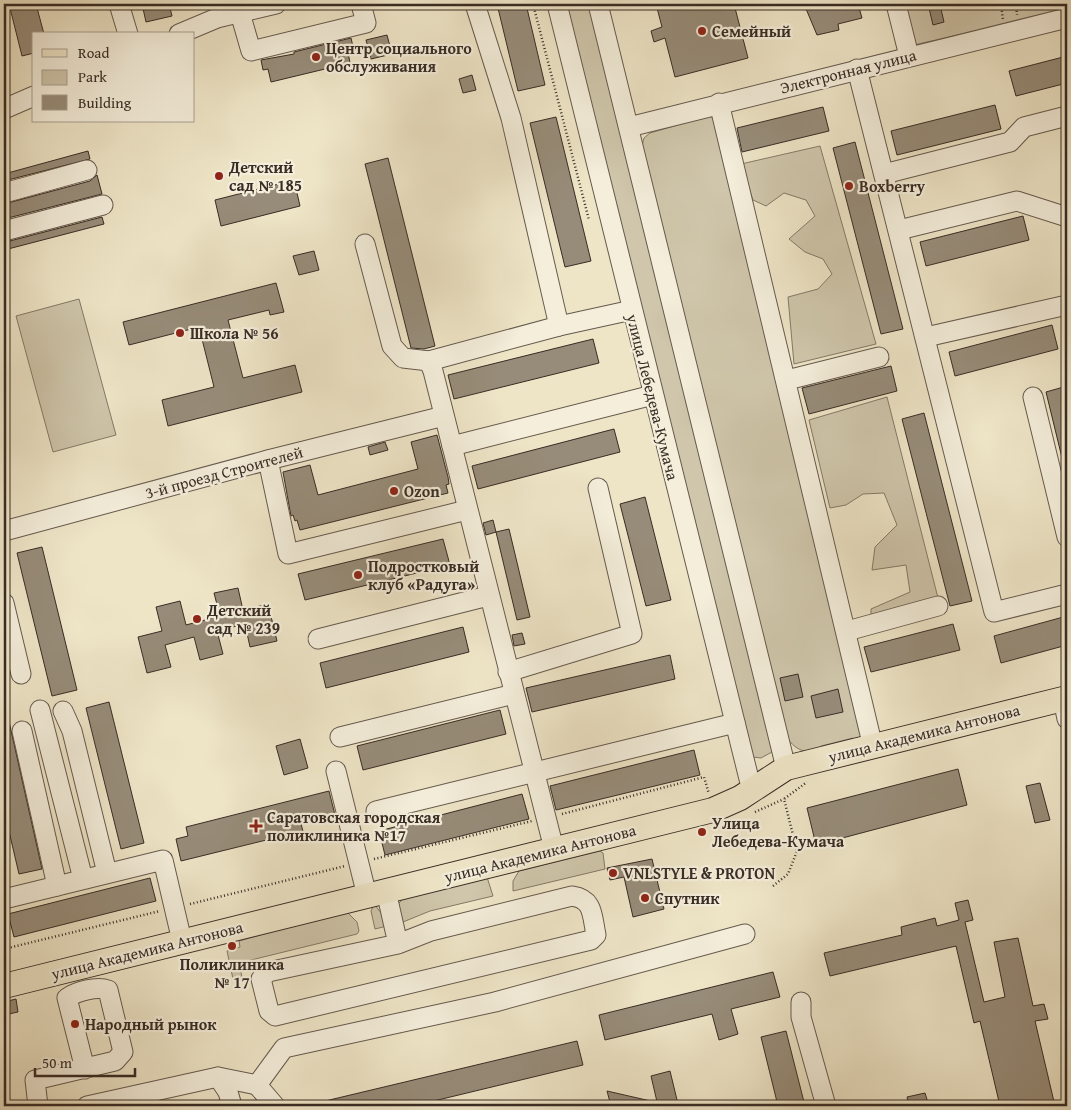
<svg xmlns="http://www.w3.org/2000/svg" width="1071" height="1110" font-family="'Gentium Book Plus',serif">
	<style>
		.green { fill: #cfc6ab; stroke: #847968 }
		.building { fill: #978c79; stroke: #382c25 }
		.lines { fill: none; stroke-linecap: round; stroke-linejoin: round }
		.minor-casing { stroke: #665a4e; stroke-width: 21 }
		.major-casing { stroke: #382c25; stroke-width: 26 }
		.path { stroke: #382c25; stroke-width: 2.5; stroke-dasharray: 1 2.5; stroke-linecap: butt }
		.minor { stroke: #f4eedb; stroke-width: 19 }
		.major { stroke: #eee5c7; stroke-width: 24 }
		.poi-dot { fill: #8f2418; stroke: #f4eedb; stroke-width: 2 }
		.labels { text-anchor: middle; stroke-width: 4.5; stroke-linejoin: round; paint-order: stroke }
		.poi-label { font-size: 16px; font-weight: bold; fill: #382c25; stroke: #f4eedb; text-anchor: start }
		.street-label { font-size: 16px; fill: #382c25; stroke: #f4eedb }
	</style>
	<rect width="100%" height="100%" fill="#eee5c7"/>
	<filter id="stains"><feTurbulence type="fractalNoise" baseFrequency=".004" numOctaves="4"/><feColorMatrix values="0 0 0 0 .2 0 0 0 0 .09 0 0 0 0 .02 0 0 0 .5 -.17"/></filter>
	<radialGradient id="worn" r=".72"><stop offset=".6" stop-color="#630" stop-opacity="0"/><stop offset="1" stop-color="#630" stop-opacity=".3"/></radialGradient>
	<!-- green -->
	<g class="green">
		<polygon points="562,4 590,4 774,748 772,752 761,758 752,757"/>
		<polygon points="904,4 1067,4 1067,10 914,45"/>
		<path d="M709,116L714,118L865,739L856,742L853,738L821,746L819,751C804,754 794,749 786,736L642,146L644,138L650,133Z"/>
		<polygon points="820,146 876,344 794,364 788,297 818,289 832,274 823,259 805,252 789,239 815,216 806,200 784,193 766,206 753,200 741,164"/>
		<polygon points="79,299 116,435 53,452 16,316"/>
		<polygon points="887,397 938,598 871,616 871,609 910,592 906,565 872,570 875,547 897,525 884,493 863,494 846,505 830,508 809,420"/>
		<polygon points="600,851 603,853 605,869 513,891 513,881 519,871"/>
		<polygon points="487,877 493,896 430,911 403,922 400,919 398,904 403,899"/>
		<polygon points="374,904 382,914 387,926 375,929 371,911"/>
		<polygon points="346,911 357,922 359,931 357,934 239,963 242,977 233,979 227,951 240,947 239,941"/>
	</g>
	<!-- building -->
	<g class="building">
		<polygon points="9,4 36,4 44,34 34,34 34,53 22,56"/>
		<polygon points="142,4 169,4 172,16 146,22"/>
		<polygon points="497,4 526,4 545,85 518,91"/>
		<polygon points="656,4 734,4 748,58 675,77 665,38 654,42 651,31 662,27"/>
		<polygon points="804,4 858,4 862,18 838,24 839,30 817,35"/>
		<polygon points="940,5 944,22 933,25 929,8"/>
		<polygon points="387,35 392,54 371,59 366,40"/>
		<polygon points="351,38 354,51 348,52 350,63 271,82 268,69 263,70 261,60 294,54 294,52"/>
		<polygon points="1067,56 1067,83 1016,96 1009,71"/>
		<polygon points="472,75 476,90 463,93 459,79"/>
		<polygon points="995,105 1001,129 897,155 891,131"/>
		<polygon points="823,107 829,131 742,152 737,128"/>
		<polygon points="556,117 591,261 565,267 530,123"/>
		<polygon points="855,142 903,329 881,334 833,148"/>
		<polygon points="88,151 90,159 4,181 4,174"/>
		<polygon points="388,158 435,346 424,349 411,348 365,164"/>
		<polygon points="97,175 102,194 4,219 4,204 90,181"/>
		<polygon points="294,180 300,206 221,226 215,200"/>
		<polygon points="1023,216 1029,240 926,266 920,242"/>
		<polygon points="102,217 104,224 8,249 6,242"/>
		<polygon points="314,251 319,270 299,275 293,256"/>
		<polygon points="276,283 284,312 270,315 269,310 228,320 243,378 295,365 302,392 168,426 162,400 214,387 199,327 129,345 123,322"/>
		<polygon points="1052,325 1058,349 955,376 949,352"/>
		<polygon points="593,339 599,363 454,399 448,375"/>
		<polygon points="891,366 897,391 809,414 802,388"/>
		<polygon points="1067,386 1067,462 1063,462 1046,392"/>
		<polygon points="924,413 972,601 950,606 902,419"/>
		<polygon points="614,429 620,452 478,489 472,466"/>
		<polygon points="437,435 448,477 449,484 446,485 448,493 300,530 297,520 295,521 293,515 291,516 283,472 310,465 318,495 418,469 411,442"/>
		<polygon points="385,442 388,450 370,455 368,447"/>
		<polygon points="645,497 671,600 646,606 620,504"/>
		<polygon points="493,520 496,532 486,535 483,523"/>
		<polygon points="509,529 530,617 517,620 496,532"/>
		<polygon points="443,539 450,565 305,600 298,574"/>
		<polygon points="42,547 77,690 52,696 17,553"/>
		<polygon points="238,588 243,610 268,604 277,641 250,647 245,624 217,631 223,654 200,660 194,637 165,645 171,667 147,673 138,637 162,631 156,607 180,601 186,625 220,616 214,593"/>
		<polygon points="1067,616 1067,645 1001,663 994,636"/>
		<polygon points="953,624 960,650 871,672 864,647"/>
		<polygon points="463,627 469,652 326,688 320,663"/>
		<polygon points="522,633 525,644 514,646 512,635"/>
		<polygon points="670,655 675,679 532,712 526,688"/>
		<polygon points="798,674 803,697 785,701 780,678"/>
		<polygon points="838,689 843,712 816,718 811,696"/>
		<polygon points="109,702 144,843 121,849 86,708"/>
		<polygon points="500,710 506,734 363,770 357,746"/>
		<polygon points="4,717 8,717 42,869 19,874 4,810"/>
		<polygon points="300,739 308,768 284,775 276,746"/>
		<polygon points="694,750 700,775 556,810 550,786"/>
		<polygon points="958,769 967,805 816,845 807,808"/>
		<polygon points="1040,783 1050,820 1035,823 1026,786"/>
		<polygon points="329,791 335,815 301,824 303,831 181,861 176,839 188,836 186,827"/>
		<polygon points="522,794 529,819 385,855 379,831"/>
		<polygon points="652,859 664,909 633,917 624,877 610,880 607,868"/>
		<polygon points="150,878 156,901 14,937 8,914"/>
		<polygon points="968,900 973,920 965,922 984,1002 1005,997 994,942 1018,938 1033,1006 1044,1004 1048,1019 1035,1021 1055,1106 1000,1106 980,1021 974,1023 956,946 830,976 824,953 902,935 901,927 935,918 937,926 959,920 955,903"/>
		<polygon points="773,972 780,997 731,1009 738,1034 719,1040 712,1014 605,1040 599,1015"/>
		<polygon points="16,999 18,1012 4,1015 4,1002"/>
		<polygon points="786,1031 805,1106 778,1106 761,1037"/>
		<polygon points="577,1041 583,1065 413,1106 321,1106 321,1102"/>
		<polygon points="670,1071 678,1104 658,1106 651,1076"/>
		<polygon points="607,1091 655,1102 654,1106 611,1106"/>
		<polygon points="925,1093 929,1106 909,1106 907,1097"/>
	</g>
	<g class="lines">
		<!-- minor casing -->
		<g class="minor-casing">
			<g id="minor">
				<polyline points="119,4 128,34"/>
				<polyline points="475,4 511,118 559,326"/>
				<polyline points="557,4 752,791"/>
				<polyline points="598,4 786,768"/>
				<polyline points="896,4 909,56"/>
				<polyline points="240,13 251,51 366,23 361,4"/>
				<polyline points="179,34 217,18 276,4"/>
				<polyline points="857,69 994,612 1067,594"/>
				<polyline points="719,103 873,747"/>
				<polyline points="4,109 34,96"/>
				<polyline points="629,127 1067,18"/>
				<polyline points="884,174 1010,142 1024,127 1067,116"/>
				<polyline points="4,193 87,170"/>
				<polyline points="899,230 1017,201 1067,217"/>
				<polyline points="4,231 103,205"/>
				<polyline points="365,244 392,346 403,358 429,361 433,371 554,849"/>
				<polyline points="926,337 1067,305"/>
				<polyline points="429,361 559,326 632,310"/>
				<polyline points="787,380 879,357"/>
				<polyline points="1033,397 1067,537"/>
				<polyline points="452,446 653,395"/>
				<polyline points="268,460 288,554 467,510"/>
				<polyline points="4,531 268,460 444,416"/>
				<polyline points="4,603 21,674"/>
				<polyline points="847,631 938,606"/>
				<polyline points="318,639 488,596"/>
				<polyline points="508,672 632,634 598,488"/>
				<polyline points="1063,699 1067,719"/>
				<polyline points="40,710 83,879"/>
				<polyline points="63,711 72,731 107,873"/>
				<polyline points="22,731 57,886"/>
				<polyline points="340,737 514,694"/>
				<polyline points="336,771 367,896"/>
				<polyline points="376,811 735,723"/>
				<path d="M386,891L398,944L268,972L261,979L269,1011L275,1016L591,940L596,935C592,916 594,899 572,896L431,931L398,944"/>
				<polyline points="4,899 163,860 182,941"/>
				<polyline points="801,1002 801,1017 826,1106"/>
				<polyline points="218,1077 228,1092 232,1106"/>
				<polyline points="257,1085 284,1048 495,1002 745,934"/>
				<polyline points="257,1085 275,1106"/>
				<path d="M38,1106L35,1080L115,1061L123,1052L108,990C97,986 77,991 67,998L85,1069"/>
				<polyline points="87,1106 218,1077 257,1085"/>
			</g>
		</g>
		<!-- major casing -->
		<g class="major-casing">
			<polyline id="major" points="4,986 713,810 740,798 786,768 1067,698"/>
		</g>
		<!-- path -->
		<g class="path">
			<polyline points="533,4 589,220"/>
			<polyline points="1001,4 1003,20"/>
			<polyline points="1016,4 1017,15"/>
			<polyline points="755,812 784,799"/>
			<polyline points="562,814 704,777 709,794"/>
			<polyline points="374,859 532,821"/>
			<polyline points="773,886 788,874 797,851 784,799 807,782"/>
			<polyline points="190,904 345,866"/>
			<polyline points="4,949 160,911"/>
		</g>
		<!-- minor -->
		<use href="#minor" class="minor"/>
		<!-- major -->
		<use href="#major" class="major"/>
	</g>
	<!-- markers -->
	<g class="poi-dot">
		<circle cx="702" cy="31" r="5"/>
		<circle cx="316" cy="57" r="5"/>
		<circle cx="219" cy="176" r="5"/>
		<circle cx="849" cy="186" r="5"/>
		<circle cx="180" cy="333" r="5"/>
		<circle cx="394" cy="491" r="5"/>
		<circle cx="358" cy="575" r="5"/>
		<circle cx="197" cy="619" r="5"/>
		<path d="M253.5 818.5h5v5h5v5h-5v5h-5v-5h-5v-5h5z"/>
		<circle cx="702" cy="832" r="5"/>
		<circle cx="613" cy="873" r="5"/>
		<circle cx="645" cy="898" r="5"/>
		<circle cx="232" cy="946" r="5"/>
		<circle cx="75" cy="1024" r="5"/>
	</g>
	<g class="labels">
		<!-- poi labels -->
		<g class="poi-label">
			<text x="712" y="37">Семейный</text>
			<text x="326" y="54">Центр социального<tspan x="326" dy="18">обслуживания</tspan></text>
			<text x="229" y="173">Детский<tspan x="229" dy="18">сад № 185</tspan></text>
			<text x="859" y="192">Boxberry</text>
			<text x="190" y="339">Школа № 56</text>
			<text x="404" y="497">Ozon</text>
			<text x="368" y="572">Подростковый<tspan x="368" dy="18">клуб «Радуга»</tspan></text>
			<text x="207" y="616">Детский<tspan x="207" dy="18">сад № 239</tspan></text>
			<text x="267" y="823">Саратовская городская<tspan x="267" dy="18">поликлиника №17</tspan></text>
			<text x="712" y="829">Улица<tspan x="712" dy="18">Лебедева-Кумача</tspan></text>
			<text x="623" y="879">VNLSTYLE &amp; PROTON</text>
			<text x="655" y="904">Спутник</text>
			<text x="232" y="970" text-anchor="middle">Поликлиника<tspan x="232" dy="18">№ 17</tspan></text>
			<text x="85" y="1030">Народный рынок</text>
		</g>
		<!-- street labels -->
		<g class="street-label">
			<text transform="translate(848 71) rotate(-14)" y="6">Электронная улица</text>
			<text transform="translate(653 397) rotate(76)" y="6">улица Лебедева-Кумача</text>
			<text transform="translate(224 472) rotate(-15)" y="6">3-й проезд Строителей</text>
			<text transform="translate(924 733) rotate(-14)" y="6">улица Академика Антонова</text>
			<text transform="translate(540 853) rotate(-14)" y="6">улица Академика Антонова</text>
			<text transform="translate(147 950) rotate(-14)" y="6">улица Академика Антонова</text>
		</g>
	</g>
	<!-- margin -->
	<rect width="1071" height="1110" fill="none" stroke="#eee5c7" stroke-width="20"/>
	<rect x="5" y="5" width="1061" height="1100" fill="none" stroke="#382c25" stroke-width="2.5"/>
	<rect x="10" y="10" width="1051" height="1090" fill="none" stroke="#382c25"/>
	<!-- legend -->
	<rect x="32" y="32" width="162" height="90" fill="#f4eedb" stroke="#a9a092"/>
	<rect x="42" y="49" width="25" height="8" fill="#eee5c7" stroke="#a9a092"/>
	<text x="78" y="58" font-size="15" fill="#382c25">Road</text>
	<rect x="42" y="70" width="25" height="15" fill="#cfc6ab" stroke="#a9a092"/>
	<text x="78" y="82" font-size="15" fill="#382c25">Park</text>
	<rect x="42" y="95" width="25" height="15" fill="#978c79" stroke="#a9a092"/>
	<text x="78" y="108" font-size="15" fill="#382c25">Building</text>
	<!-- scale -->
	<path d="M35 1068v8h100v-8" fill="none" stroke="#382c25" stroke-width="2.5"/>
	<text x="42" y="1068" font-size="15" fill="#382c25" stroke="#f4eedb" stroke-width="4" paint-order="stroke">50 m</text>
	<rect width="100%" height="100%" filter="url(#stains)"/>
	<rect width="100%" height="100%" fill="url(#worn)"/>
</svg>
